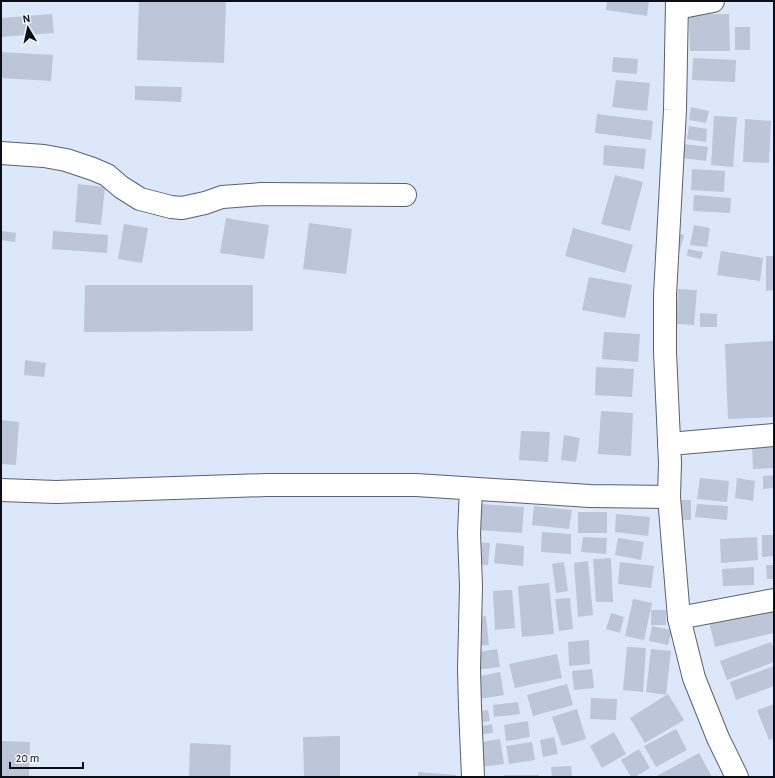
<svg xmlns="http://www.w3.org/2000/svg" width="775" height="778" font-family="'Alegreya Sans',sans-serif">
	<style>
		.building { fill: #bcc6d8 }
		.lines { fill: none; stroke-linecap: round; stroke-linejoin: round }
		.street-casing { stroke: #596171; stroke-width: 24 }
		.street { stroke: #fff; stroke-width: 22 }
	</style>
	<rect width="100%" height="100%" fill="#dde7fa"/>
	<!-- building -->
	<g class="building">
		<polygon points="139,1 226,1 224,63 137,60"/>
		<polygon points="607,1 649,1 647,16 606,10"/>
		<polygon points="52,14 54,33 1,37 1,18"/>
		<polygon points="689,14 729,14 730,51 690,51"/>
		<rect x="735" y="27" width="15" height="23"/>
		<polygon points="1,52 53,55 51,81 1,78"/>
		<polygon points="613,57 638,59 637,74 612,72"/>
		<polygon points="693,58 736,60 735,82 692,80"/>
		<polygon points="616,80 650,83 647,111 612,107"/>
		<polygon points="135,86 182,87 181,102 135,100"/>
		<polygon points="691,107 709,111 706,123 689,120"/>
		<polygon points="597,114 653,121 651,140 595,133"/>
		<polygon points="714,116 737,117 733,167 711,165"/>
		<polygon points="745,119 771,121 769,163 743,162"/>
		<polygon points="689,126 707,129 706,142 687,139"/>
		<polygon points="684,144 708,147 706,161 682,158"/>
		<polygon points="604,145 646,149 644,169 603,165"/>
		<polygon points="692,169 725,171 724,192 691,190"/>
		<polygon points="615,175 643,182 630,231 601,224"/>
		<polygon points="78,184 105,187 101,225 75,222"/>
		<polygon points="694,195 731,198 730,213 693,211"/>
		<polygon points="226,218 269,225 264,259 220,253"/>
		<polygon points="309,223 352,229 346,274 303,269"/>
		<polygon points="124,224 148,228 142,263 118,259"/>
		<polygon points="694,225 710,228 707,247 690,245"/>
		<polygon points="573,228 633,245 625,273 565,256"/>
		<polygon points="1,231 16,233 15,242 1,240"/>
		<polygon points="53,231 108,235 107,253 52,249"/>
		<polygon points="676,233 684,235 679,253 671,251"/>
		<polygon points="688,249 703,252 701,259 687,256"/>
		<polygon points="721,251 763,258 760,281 717,275"/>
		<polygon points="766,256 774,256 774,290 766,291"/>
		<polygon points="589,277 632,285 625,318 582,310"/>
		<polygon points="85,285 253,285 253,331 84,332"/>
		<polygon points="678,289 697,290 694,325 676,324"/>
		<polygon points="700,313 717,314 717,327 700,327"/>
		<polygon points="604,332 640,334 638,362 602,359"/>
		<polygon points="774,341 774,417 728,419 725,344"/>
		<polygon points="25,360 46,363 44,377 24,375"/>
		<polygon points="596,367 634,369 632,397 595,395"/>
		<polygon points="601,411 633,413 631,456 598,454"/>
		<polygon points="1,420 19,422 16,465 1,464"/>
		<polygon points="521,431 550,432 548,462 519,460"/>
		<polygon points="564,435 580,438 576,462 561,460"/>
		<polygon points="774,444 774,468 753,469 752,445"/>
		<polygon points="774,475 774,488 763,489 763,476"/>
		<polygon points="700,478 729,481 727,502 697,499"/>
		<polygon points="737,478 755,481 753,501 735,498"/>
		<rect x="681" y="500" width="10" height="20"/>
		<polygon points="480,504 524,507 522,533 478,530"/>
		<polygon points="697,504 728,506 727,520 695,517"/>
		<polygon points="534,506 572,510 569,529 532,525"/>
		<rect x="578" y="512" width="29" height="21"/>
		<polygon points="616,514 650,517 648,536 615,532"/>
		<polygon points="542,532 571,534 571,554 541,552"/>
		<polygon points="762,535 774,535 774,556 762,557"/>
		<polygon points="583,537 607,538 606,554 581,552"/>
		<polygon points="757,537 758,560 721,563 720,539"/>
		<polygon points="618,538 644,542 641,560 615,555"/>
		<polygon points="477,542 490,543 488,565 475,564"/>
		<polygon points="496,543 524,546 523,566 494,563"/>
		<polygon points="611,558 613,602 596,602 593,559"/>
		<polygon points="588,561 593,615 578,617 574,563"/>
		<polygon points="564,562 568,591 556,593 552,564"/>
		<polygon points="620,562 654,566 651,588 618,584"/>
		<polygon points="766,565 774,565 774,579 767,579"/>
		<polygon points="754,567 754,585 723,586 722,569"/>
		<polygon points="549,583 554,634 522,637 518,586"/>
		<polygon points="512,590 515,628 495,630 493,591"/>
		<polygon points="570,598 573,629 559,631 555,599"/>
		<polygon points="633,599 652,603 644,640 625,636"/>
		<polygon points="772,601 774,611 774,633 715,647 708,617"/>
		<rect x="651" y="610" width="15" height="15"/>
		<polygon points="611,613 624,617 620,633 606,629"/>
		<polygon points="486,616 489,645 473,646 471,618"/>
		<polygon points="652,626 672,630 668,645 649,641"/>
		<polygon points="589,640 590,664 569,666 568,642"/>
		<polygon points="771,642 774,649 774,662 727,680 720,661"/>
		<polygon points="627,647 646,648 643,692 623,690"/>
		<polygon points="497,649 500,667 476,670 473,653"/>
		<polygon points="651,649 671,651 666,695 646,692"/>
		<polygon points="557,654 562,678 515,688 509,664"/>
		<polygon points="774,666 774,686 736,700 730,682"/>
		<polygon points="592,669 594,688 574,690 572,671"/>
		<polygon points="500,672 504,695 480,699 475,677"/>
		<polygon points="567,684 573,705 533,716 527,695"/>
		<polygon points="668,694 684,720 645,743 630,718"/>
		<polygon points="591,698 617,699 616,720 590,719"/>
		<polygon points="518,702 520,714 494,717 493,705"/>
		<polygon points="774,704 774,738 769,740 757,710"/>
		<polygon points="577,709 586,739 562,746 552,717"/>
		<polygon points="488,710 490,721 474,723 472,712"/>
		<polygon points="528,721 530,737 506,741 504,725"/>
		<polygon points="492,724 493,733 478,735 477,727"/>
		<polygon points="676,729 687,750 656,767 644,746"/>
		<polygon points="614,732 626,754 602,768 590,746"/>
		<polygon points="340,736 340,777 304,777 303,737"/>
		<polygon points="554,737 558,754 543,757 540,740"/>
		<polygon points="500,739 504,764 481,767 477,743"/>
		<polygon points="1,741 30,742 29,777 1,777"/>
		<polygon points="532,742 535,760 509,764 506,746"/>
		<polygon points="190,743 231,745 230,777 189,777"/>
		<polygon points="639,749 650,768 635,777 631,777 621,760"/>
		<polygon points="699,753 712,777 655,777"/>
		<polygon points="571,766 572,777 552,777 551,767"/>
		<polygon points="418,772 456,775 456,777 418,777"/>
		<rect x="504" y="775" width="35" height="2"/>
	</g>
	<g class="lines">
		<!-- street casing -->
		<g class="street-casing">
			<g id="street">
				<polyline points="677,1 675,110 665,295 665,352 670,463 669,497 679,618 694,678 718,738 737,777"/>
				<polyline points="677,8 713,1"/>
				<polyline points="1,153 44,156 66,160 93,169 107,175 121,187 140,199 171,207 182,208 205,203 222,197 262,194 405,195"/>
				<polyline points="669,444 774,435"/>
				<polyline points="471,489 469,533 471,586 469,669 470,708 473,777"/>
				<polyline points="1,490 56,492 267,485 416,485 590,496 669,497"/>
				<polyline points="679,618 774,600"/>
			</g>
		</g>
		<!-- street -->
		<use href="#street" class="street"/>
	</g>
	<!-- border -->
	<rect width="775" height="778" fill="none" stroke="#0b0e14" stroke-width="4"/>
	<!-- north arrow -->
	<g transform="translate(28 28) rotate(351)" stroke="#f0f4fb" stroke-width="3" paint-order="stroke">
	<path d="M0-3L7 15L0 10L-7 15Z" fill="#0b0e14"/>
	<text y="-6" font-size="11" font-weight="bold" text-anchor="middle" fill="#0b0e14">N</text>
	</g>
	<!-- scale -->
	<path d="M10 762v6h73v-6" fill="none" stroke="#0b0e14" stroke-width="2"/>
	<text x="16" y="762" font-size="12" fill="#0b0e14" stroke="#f0f4fb" stroke-width="3" paint-order="stroke">20 m</text>
</svg>
